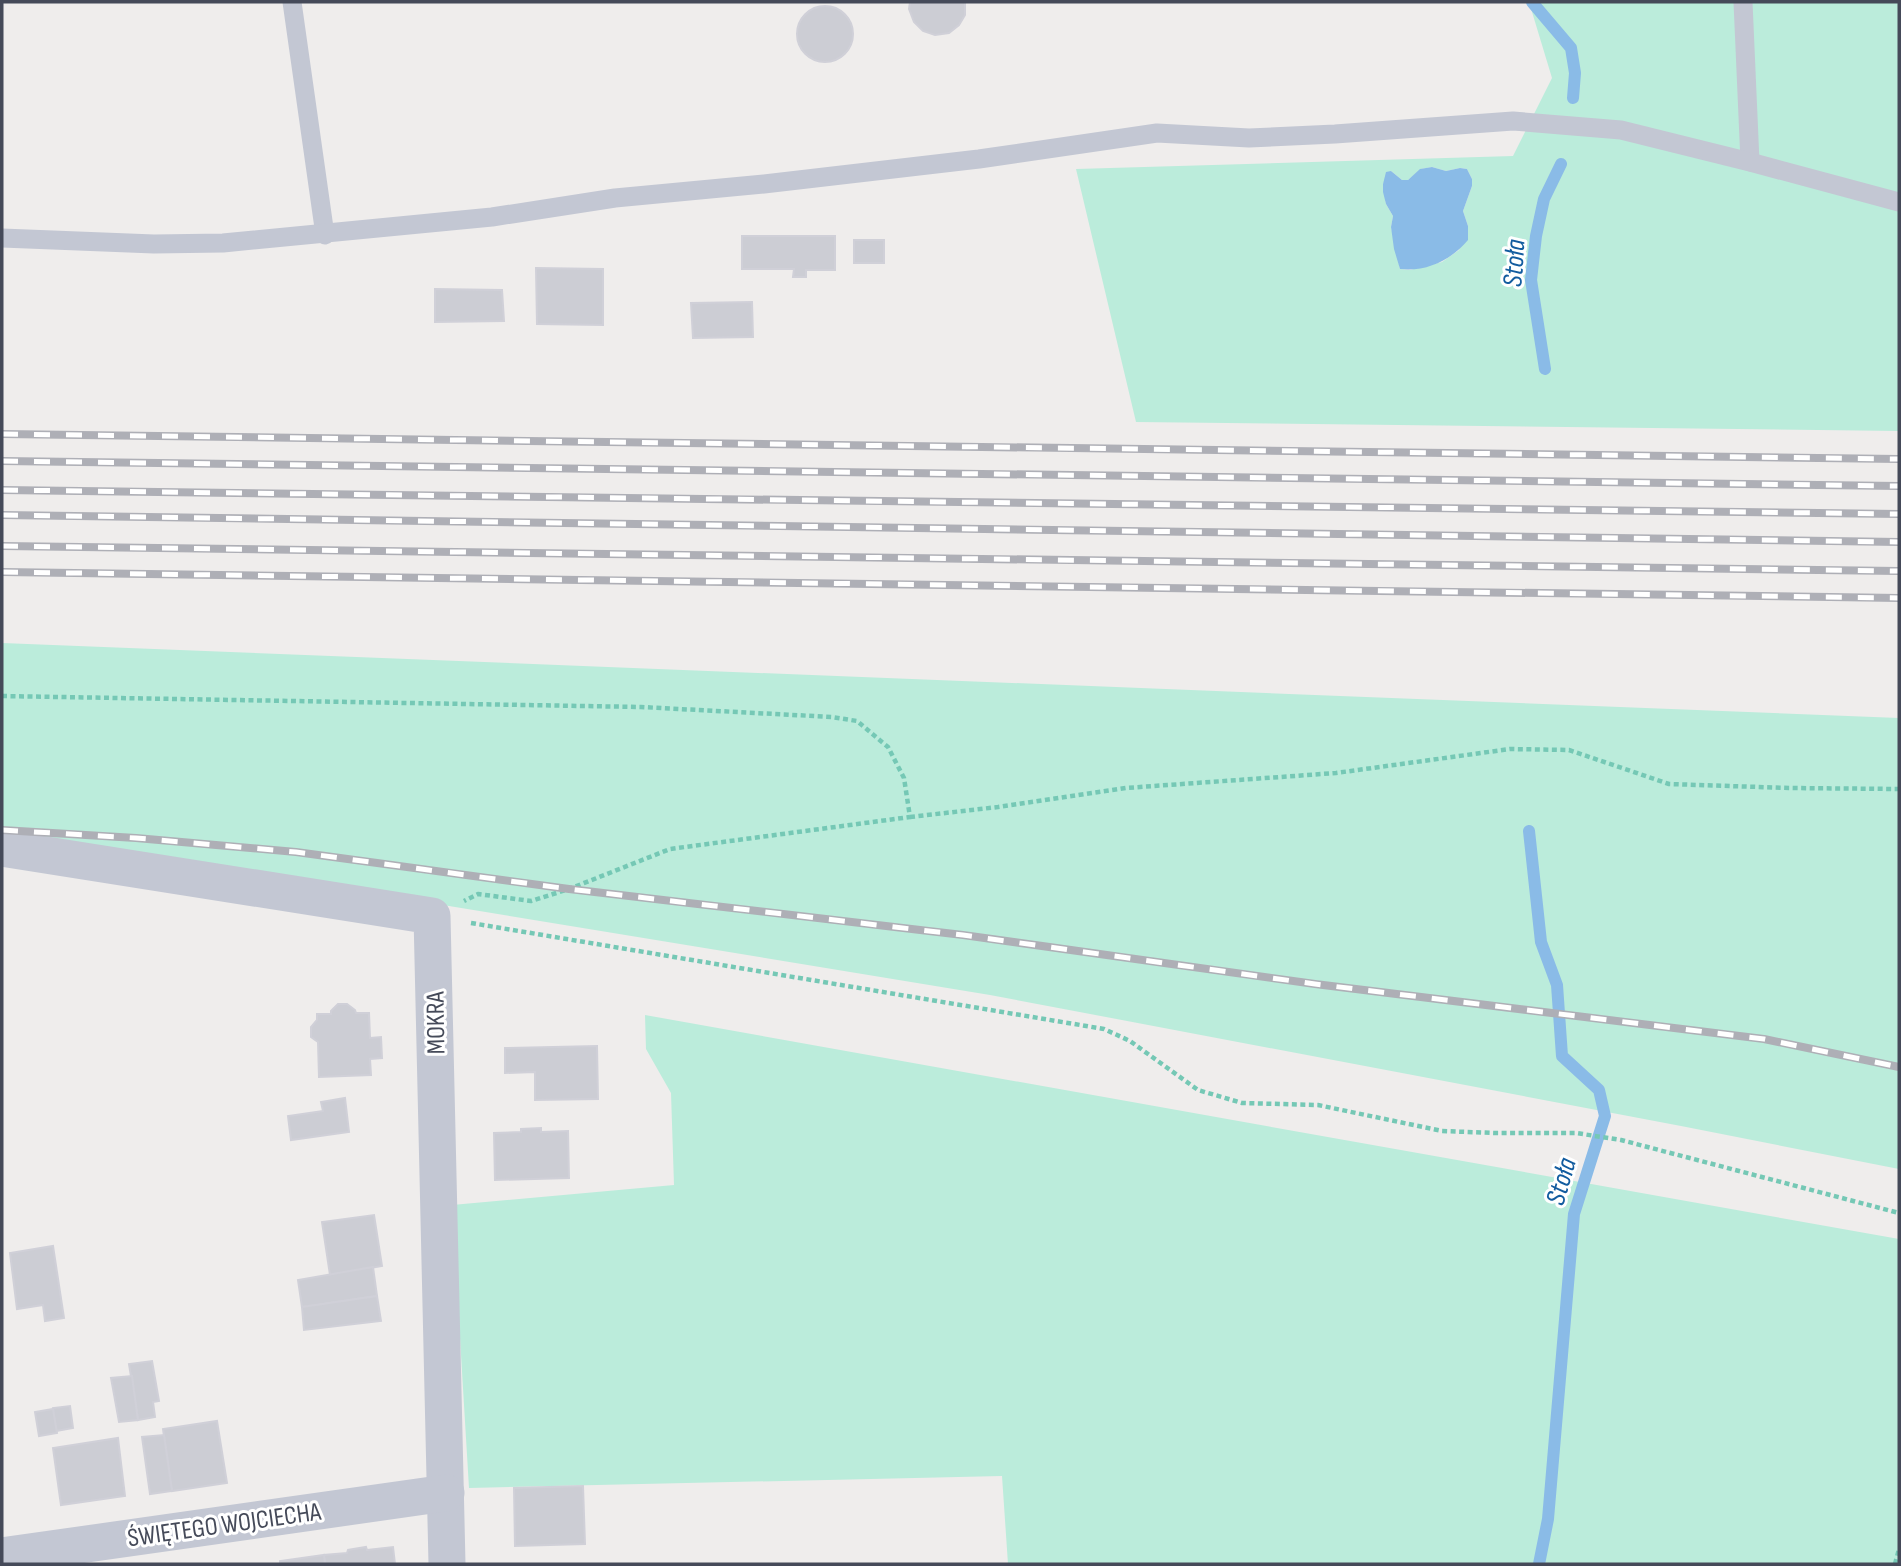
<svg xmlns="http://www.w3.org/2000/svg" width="1901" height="1566" font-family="'Sofia Sans Condensed',sans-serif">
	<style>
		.green { fill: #bbecdb; fill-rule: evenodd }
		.water { fill: #8abbe7 }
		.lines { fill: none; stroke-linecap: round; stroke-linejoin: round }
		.stream { stroke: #8abbe7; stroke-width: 12 }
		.building { fill: #cccdd4; stroke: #d0d0d8; stroke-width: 2 }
		.path { stroke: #75c8b5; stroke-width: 4.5; stroke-dasharray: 5 3.5; stroke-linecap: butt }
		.lane { stroke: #c3c7d3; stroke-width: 19 }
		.street { stroke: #c3c7d3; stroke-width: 37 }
		.rail-casing { stroke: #aeafb6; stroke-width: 8 }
		.rail { stroke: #fff; stroke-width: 5; stroke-dasharray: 16; stroke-linecap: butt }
		.labels { text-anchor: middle; stroke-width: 6; stroke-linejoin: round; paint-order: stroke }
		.street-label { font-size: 26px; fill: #454a59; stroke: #fff }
		.water-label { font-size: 28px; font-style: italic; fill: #125c9f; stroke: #fff }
	</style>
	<rect width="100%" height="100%" fill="#efedec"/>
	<!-- green -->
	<g class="green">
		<path d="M1529,2H1899V431L1136,422L1076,169L1513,156L1552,78ZM1432,167L1446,171L1460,168L1467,169L1472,179V186L1463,211L1468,226L1459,250L1442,262L1410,270L1400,269L1391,227L1393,216L1386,204L1383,184L1391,171L1402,180H1408L1421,169Z"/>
		<polygon points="2,643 1899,718 1899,1169 1681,1126 990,995 42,839 2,834"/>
		<polygon points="645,1015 1899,1239 1899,1564 1008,1564 1002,1476 469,1488 452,1205 674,1185 671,1093 646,1049"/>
	</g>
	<!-- water -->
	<path class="water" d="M1432,167L1446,171L1460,168L1467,169L1472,179V186L1463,211L1468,226V240C1451,260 1427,272 1400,269L1394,249L1391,227L1393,216L1386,204L1383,192V184L1386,172L1391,171L1402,180H1408L1420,169Z"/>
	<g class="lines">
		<!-- stream -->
		<g class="stream">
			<polyline points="1532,2 1571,48 1575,73 1573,98"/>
			<polyline points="1545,369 1531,280 1536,236 1544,199 1561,164"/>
			<polyline points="1529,831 1541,942 1557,985 1562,1056 1599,1090 1605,1116 1574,1214 1548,1519 1539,1564"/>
		</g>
	</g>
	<!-- building -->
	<g class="building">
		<polygon points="910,2 965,2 965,15 959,25 949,33 935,35 923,31 914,22 909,9"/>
		<circle cx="825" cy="34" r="28"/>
		<polygon points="742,236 835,236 835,270 806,270 806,277 793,277 794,269 742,269"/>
		<rect x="854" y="240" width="30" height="23"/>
		<polygon points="536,268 603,269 603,325 537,324"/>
		<polygon points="435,289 502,290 504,321 435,322"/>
		<polygon points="752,302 753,337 693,338 691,303"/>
		<polygon points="338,1004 347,1004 355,1010 356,1013 369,1013 370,1038 381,1037 382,1058 370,1059 371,1075 319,1077 318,1042 311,1037 311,1027 317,1020 317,1014 331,1014 331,1011"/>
		<polygon points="597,1046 598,1099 535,1100 535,1072 505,1073 505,1048"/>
		<polygon points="345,1098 349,1132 291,1140 288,1116 323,1111 321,1102"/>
		<polygon points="541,1128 541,1132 568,1131 569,1178 495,1180 494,1133 521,1132 521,1129"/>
		<polygon points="374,1215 382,1266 330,1275 322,1222"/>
		<polygon points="53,1246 64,1318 45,1321 43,1305 17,1309 10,1253"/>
		<polygon points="373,1267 377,1296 302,1307 298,1280"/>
		<polygon points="377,1296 381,1321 304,1330 302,1307"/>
		<polygon points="152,1361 159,1401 153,1402 155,1417 138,1420 129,1364"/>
		<polygon points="132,1376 138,1420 119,1422 111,1378"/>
		<polygon points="70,1406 73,1428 56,1431 53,1408"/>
		<polygon points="53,1409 57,1433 39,1436 35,1412"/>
		<polygon points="217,1421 227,1483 172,1491 163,1429"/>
		<polygon points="164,1435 172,1491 150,1494 142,1437"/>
		<polygon points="118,1438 125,1496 61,1505 53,1448"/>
		<polygon points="583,1486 585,1544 515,1546 514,1488"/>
		<polygon points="366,1547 367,1550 393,1547 395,1564 325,1564 324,1555 347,1553 348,1550"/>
		<polygon points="324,1555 325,1564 280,1564 280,1561"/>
	</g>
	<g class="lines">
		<!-- path -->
		<g class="path">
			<polyline points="2,696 641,707 832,717 857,721 888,747 904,778 910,817 670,849 569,889 531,901 478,894 464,901"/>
			<polyline points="910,817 998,807 1126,788 1336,773 1510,749 1569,750 1669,784 1789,788 1899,789"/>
			<polyline points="471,923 1104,1029 1130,1041 1198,1090 1242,1103 1318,1105 1442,1131 1496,1133 1576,1133 1621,1140 1899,1213"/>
			<polyline points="1895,1564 1899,1549"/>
		</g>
		<!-- lane -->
		<g class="lane">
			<polyline points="292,2 325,235"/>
			<polyline points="1743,2 1750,162"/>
			<polyline points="2,238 154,244 223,243 492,217 615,198 764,184 979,159 1157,133 1249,138 1335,134 1513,121 1621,130 1750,162 1899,202"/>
		</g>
		<!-- street -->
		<g class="street">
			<polyline points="2,848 432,916 447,1564"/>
			<polyline points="2,1556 446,1493"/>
		</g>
		<!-- rail casing -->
		<g class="rail-casing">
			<g id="rail">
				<polyline points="2,434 1899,459"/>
				<polyline points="2,461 1899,486"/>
				<polyline points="2,490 1899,514"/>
				<polyline points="2,515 1899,542"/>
				<polyline points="2,546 1899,571"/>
				<polyline points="2,572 1899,598"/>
				<polyline points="2,830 136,838 296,852 569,889 963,935 1315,984 1764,1039 1899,1067"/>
			</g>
		</g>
		<!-- rail -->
		<use href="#rail" class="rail"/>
	</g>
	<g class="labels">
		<!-- street labels -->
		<g class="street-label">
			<text transform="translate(435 1023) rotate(-91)" y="9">MOKRA</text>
			<text transform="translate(224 1524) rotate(-8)" y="9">ŚWIĘTEGO WOJCIECHA</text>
		</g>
		<!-- water labels -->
		<g class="water-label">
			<text transform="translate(1513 263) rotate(-86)" y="10">Stoła</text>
			<text transform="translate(1560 1181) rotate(-74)" y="10">Stoła</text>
		</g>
	</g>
	<!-- border -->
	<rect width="1901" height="1566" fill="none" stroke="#454a59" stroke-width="7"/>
</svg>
